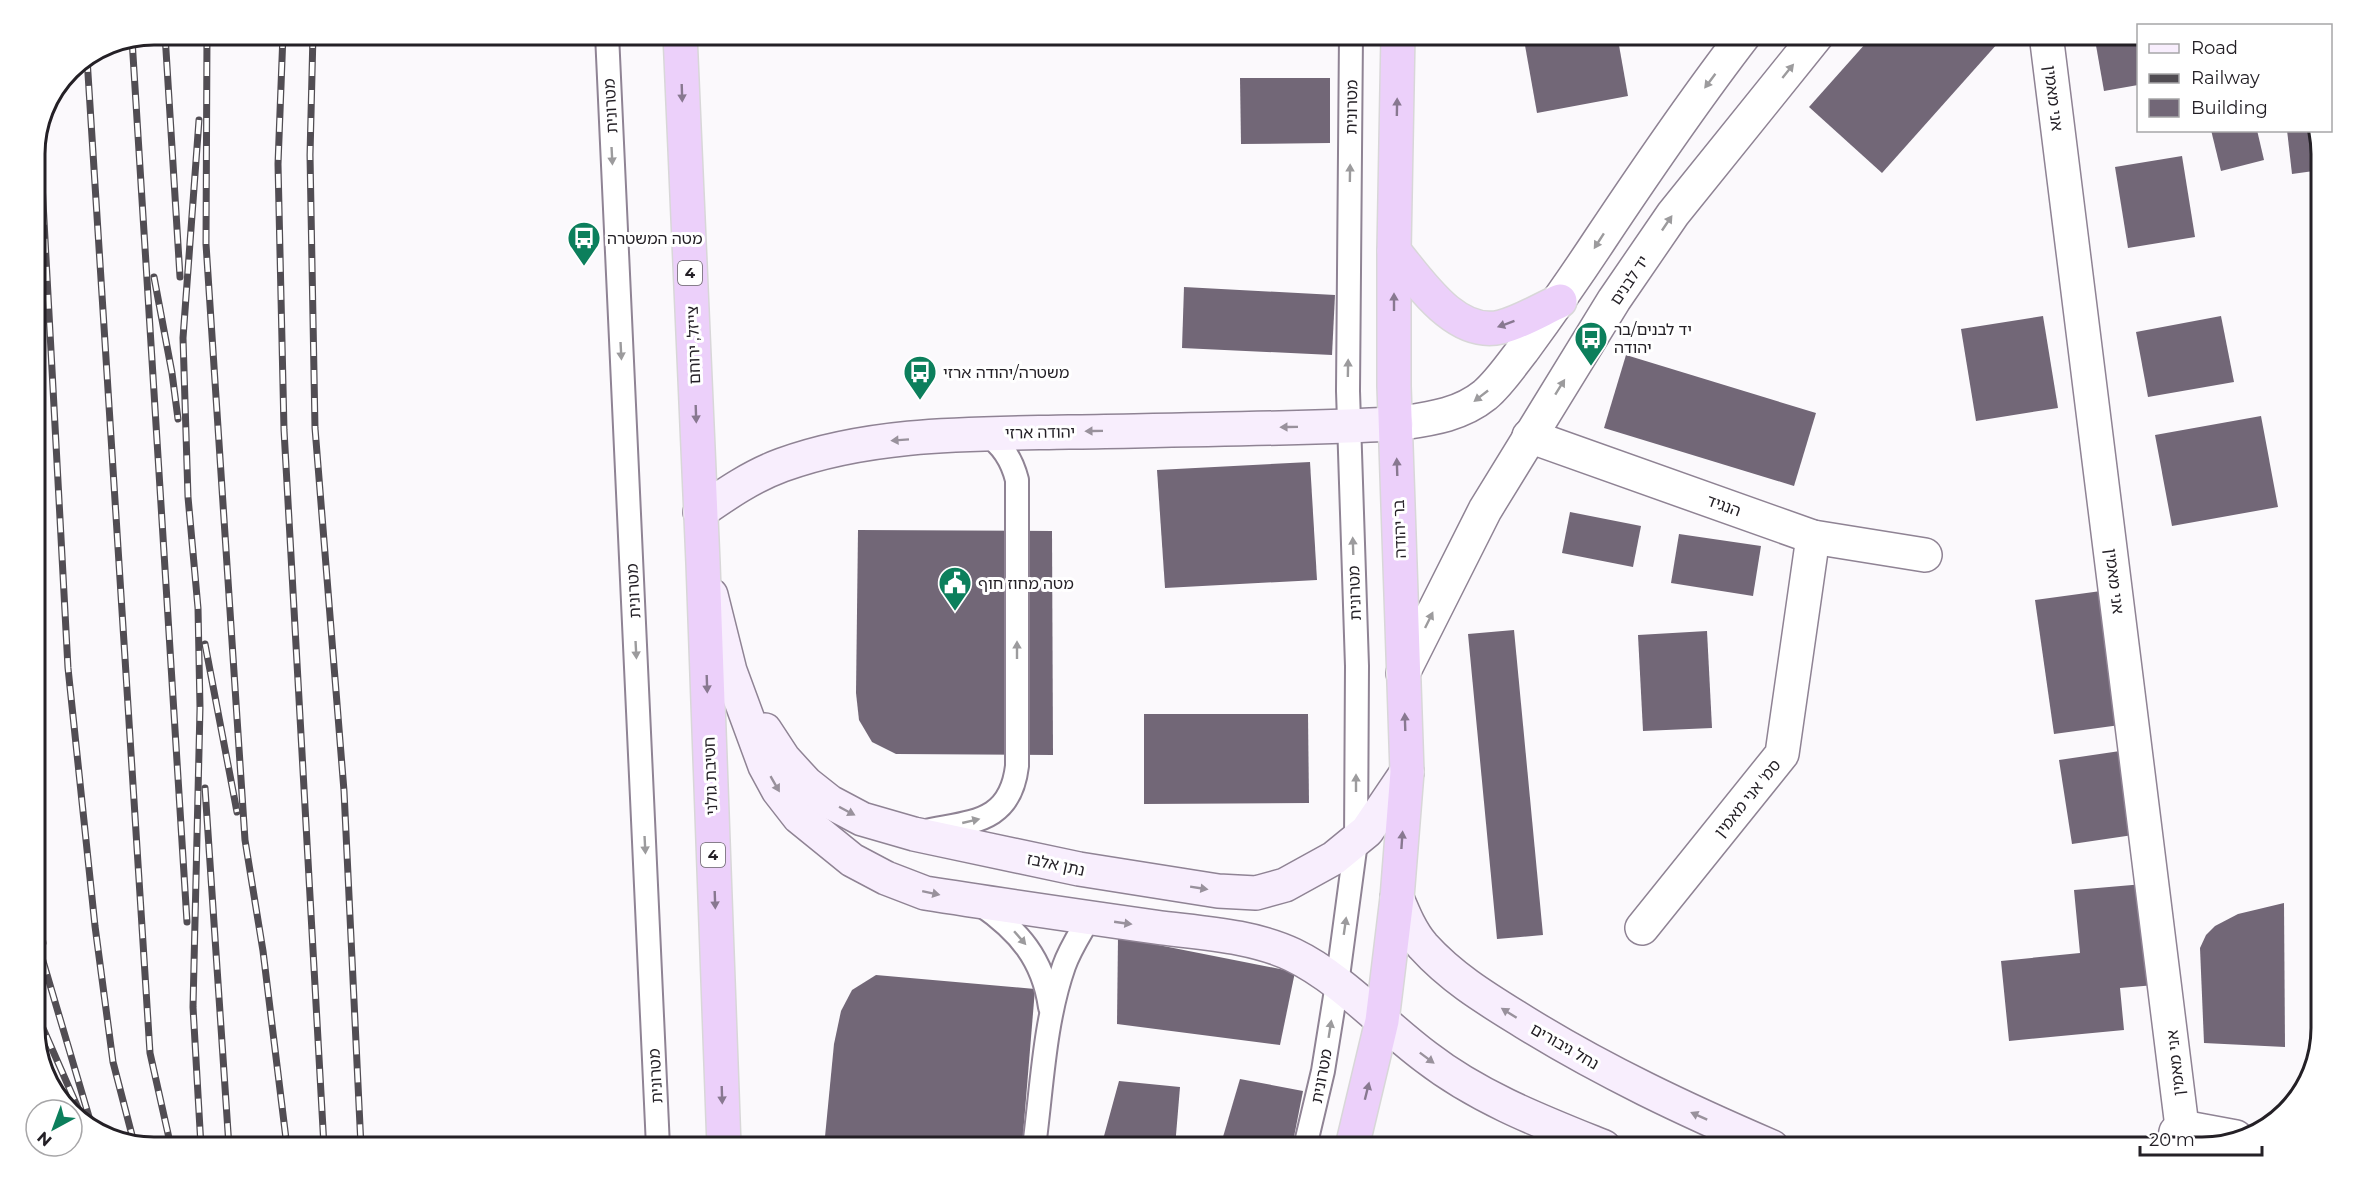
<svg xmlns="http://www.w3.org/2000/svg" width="2356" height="1182" font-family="Montserrat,'Noto Sans Hebrew',sans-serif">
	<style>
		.building { fill: #726777 }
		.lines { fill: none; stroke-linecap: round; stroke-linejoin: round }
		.service-casing { stroke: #8f8394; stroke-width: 26 }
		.minor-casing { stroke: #8f8394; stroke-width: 36 }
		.tertiary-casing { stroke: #8f8394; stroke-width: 36 }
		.secondary-casing { stroke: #8f8394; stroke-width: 36 }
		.trunk-casing { stroke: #d8d7d8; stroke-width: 36 }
		.service { stroke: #fff; stroke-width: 22 }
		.minor { stroke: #fff; stroke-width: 33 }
		.tertiary { stroke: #fff; stroke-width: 33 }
		.secondary { stroke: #f8eefd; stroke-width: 33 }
		.trunk { stroke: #ecd0fa; stroke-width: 33 }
		.rail-casing { stroke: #514d53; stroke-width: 7 }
		.rail { stroke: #fff; stroke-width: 4.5; stroke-dasharray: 14; stroke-linecap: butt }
		.oneway { fill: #9c9b9d }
		.oneway2 { fill: #887890 }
		.oneway3 { fill: #99919c }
		.labels { text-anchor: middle; stroke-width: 6; stroke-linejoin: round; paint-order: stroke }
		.shield { fill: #fff; stroke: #666367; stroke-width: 1.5 }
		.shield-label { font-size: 15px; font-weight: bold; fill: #242026 }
		.street-label { font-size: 16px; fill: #242026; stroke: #fff }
		.poi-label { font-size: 16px; fill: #242026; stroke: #fff; text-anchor: start }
		.rim { fill: none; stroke: #242026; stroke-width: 3 }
	</style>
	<rect width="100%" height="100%" fill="#fbf9fc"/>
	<!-- building -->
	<g class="building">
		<polygon points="1523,34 1617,34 1628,96 1537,113"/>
		<polygon points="1874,34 2006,34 1882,173 1809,107"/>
		<polygon points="2094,34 2138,34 2138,85 2104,91"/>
		<polygon points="1240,78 1330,78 1330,143 1241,144"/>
		<polygon points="2211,130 2257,130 2264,160 2221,171"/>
		<polygon points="2287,130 2316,130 2321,147 2321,170 2292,174"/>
		<polygon points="2182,156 2195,237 2128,248 2115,167"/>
		<polygon points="1184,287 1335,295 1332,355 1182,348"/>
		<polygon points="2043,316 2058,408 1976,421 1961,329"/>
		<polygon points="2221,316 2234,382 2148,397 2136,332"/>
		<polygon points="1626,355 1816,413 1794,486 1604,428"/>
		<polygon points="2261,416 2278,507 2172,526 2155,435"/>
		<polygon points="1310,462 1317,580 1165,588 1157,470"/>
		<polygon points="1570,512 1641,526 1633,567 1562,553"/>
		<polygon points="858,530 1052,531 1053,755 896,754 872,742 859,720 856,693"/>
		<polygon points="1679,534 1761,546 1753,596 1671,583"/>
		<polygon points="2101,591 2120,725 2054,734 2035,600"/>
		<polygon points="1514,630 1543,935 1497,939 1468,634"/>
		<polygon points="1707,631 1712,728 1643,731 1638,635"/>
		<polygon points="1144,714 1308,714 1309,803 1144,804"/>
		<polygon points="2120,751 2133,835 2072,844 2059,760"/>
		<polygon points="2144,884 2155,985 2120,988 2124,1030 2009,1041 2001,961 2080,953 2074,890"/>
		<polygon points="2284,903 2285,1047 2204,1043 2200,948 2206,935 2215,926 2238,914"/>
		<polygon points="1118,937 1295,972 1280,1045 1117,1024"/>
		<polygon points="876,975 1035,989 1022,1147 824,1147 834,1044 841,1011 852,990"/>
		<polygon points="1240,1079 1303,1091 1292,1147 1220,1147"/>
		<polygon points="1119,1081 1180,1087 1175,1147 1101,1147"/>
	</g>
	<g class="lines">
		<!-- service casing -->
		<g class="service-casing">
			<g id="service">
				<polyline points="607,34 658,1147"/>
				<path d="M922,832C969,821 1010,825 1017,766V480C1012,460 1003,445 986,434"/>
				<path d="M980,904C1019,931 1043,959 1050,1007"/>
				<path d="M1034,1147C1042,1088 1044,1023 1064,966C1070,949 1080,934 1089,918"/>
				<polyline points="1305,1147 1323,1071 1337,984 1356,842 1357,666 1348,391 1351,34"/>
			</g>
		</g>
		<!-- minor casing -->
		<g class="minor-casing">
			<g id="minor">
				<polyline points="2046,34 2182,1127"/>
				<polyline points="1529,436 1813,537 1925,555"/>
				<polyline points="1642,928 1782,754 1813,537"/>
				<polyline points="2173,1146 2176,1132 2182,1127 2236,1137"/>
			</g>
		</g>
		<!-- tertiary casing -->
		<g class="tertiary-casing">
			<g id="tertiary">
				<path d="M1396,424C1428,419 1459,416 1485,395C1500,382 1511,365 1523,350C1550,313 1576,276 1601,238C1647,169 1694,100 1745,34"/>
				<polyline points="1403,673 1485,510 1614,300 1673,214 1818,34"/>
			</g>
		</g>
		<!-- secondary casing -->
		<g class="secondary-casing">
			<g id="secondary">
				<path d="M700,512C726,494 752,476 782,465C873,432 974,434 1069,432C1178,430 1287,429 1396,424"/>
				<path d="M711,595L730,671L765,766L778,790L799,817L852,860L886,878L925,893C1001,905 1078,916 1155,927C1199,933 1251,935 1293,955C1341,978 1383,1025 1426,1057C1479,1098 1542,1122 1604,1147"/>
				<polyline points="765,730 784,759 806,783 830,802 862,819 914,834 1079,869 1218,891 1256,893 1285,885 1334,858 1367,831 1407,772"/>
				<path d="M1397,898C1404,915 1411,932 1423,946C1453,979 1487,999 1524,1022C1603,1071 1686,1110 1772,1147"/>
			</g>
		</g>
		<!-- trunk casing -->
		<g class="trunk-casing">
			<g id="trunk">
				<polyline points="680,34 703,563 724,1147"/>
				<path d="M1394,251C1419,281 1455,338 1501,327C1519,323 1542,309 1560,301"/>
				<polyline points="1352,1147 1382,1021 1397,898 1407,772 1394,386 1394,251 1398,34"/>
			</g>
		</g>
		<!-- service -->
		<use href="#service" class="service"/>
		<!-- minor -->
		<use href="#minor" class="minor"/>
		<!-- tertiary -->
		<use href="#tertiary" class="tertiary"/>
		<!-- secondary -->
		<use href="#secondary" class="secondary"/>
		<!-- trunk -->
		<use href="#trunk" class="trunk"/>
		<!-- rail casing -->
		<g class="rail-casing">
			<g id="rail">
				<polyline points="165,34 180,277"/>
				<polyline points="207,34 206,244 245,840 263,951 287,1147"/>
				<polyline points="283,34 278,164 284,430 324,1147"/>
				<polyline points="313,34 310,155 315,428 344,791 361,1147"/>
				<polyline points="132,39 187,922"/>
				<polyline points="87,58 150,1053 171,1147"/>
				<polyline points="199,120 183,338 188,497 198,608 200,708 193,1007 201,1147"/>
				<polyline points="39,127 68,668 95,926 113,1062 134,1143"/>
				<polyline points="154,277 172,373 178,419"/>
				<polyline points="205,644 237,812"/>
				<polyline points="205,788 229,1147"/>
				<polyline points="35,899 43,943"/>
				<polyline points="35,934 92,1127"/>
				<polyline points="35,1010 81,1115"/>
				<polyline points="35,1032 43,1060"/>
			</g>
		</g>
		<!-- rail -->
		<use href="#rail" class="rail"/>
	</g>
	<!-- one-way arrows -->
	<defs><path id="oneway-solid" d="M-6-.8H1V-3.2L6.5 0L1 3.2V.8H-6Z" transform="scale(1.5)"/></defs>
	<g class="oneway">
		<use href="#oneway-solid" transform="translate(1788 71) rotate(-51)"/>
		<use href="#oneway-solid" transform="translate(1710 81) rotate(127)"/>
		<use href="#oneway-solid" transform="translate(612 156) rotate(87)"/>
		<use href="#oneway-solid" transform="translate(1350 173) rotate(-89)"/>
		<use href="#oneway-solid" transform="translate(1667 223) rotate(-56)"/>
		<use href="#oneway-solid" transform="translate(1599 241) rotate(123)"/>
		<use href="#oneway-solid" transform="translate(621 351) rotate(87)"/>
		<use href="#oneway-solid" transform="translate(1348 368) rotate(-89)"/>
		<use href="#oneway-solid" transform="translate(1560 387) rotate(-58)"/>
		<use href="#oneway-solid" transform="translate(1481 396) rotate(142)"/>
		<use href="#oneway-solid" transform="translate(1353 546) rotate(-92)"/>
		<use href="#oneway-solid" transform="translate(1429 620) rotate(-64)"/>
		<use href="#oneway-solid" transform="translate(636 650) rotate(87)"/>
		<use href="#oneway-solid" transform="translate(1017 650) rotate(-90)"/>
		<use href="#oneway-solid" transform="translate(1356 783) rotate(-90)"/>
		<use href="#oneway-solid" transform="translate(971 821) rotate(-13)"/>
		<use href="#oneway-solid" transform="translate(645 845) rotate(87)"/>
		<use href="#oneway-solid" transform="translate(1345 926) rotate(-82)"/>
		<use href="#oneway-solid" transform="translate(1020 938) rotate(49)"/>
		<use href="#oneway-solid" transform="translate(1330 1029) rotate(-81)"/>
	</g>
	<g class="oneway2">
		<use href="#oneway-solid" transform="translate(682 93) rotate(88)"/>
		<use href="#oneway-solid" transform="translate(1397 107) rotate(-89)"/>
		<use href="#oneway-solid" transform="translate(1394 302) rotate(-90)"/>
		<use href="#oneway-solid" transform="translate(1506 324) rotate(160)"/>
		<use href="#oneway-solid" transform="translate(696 414) rotate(88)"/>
		<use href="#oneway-solid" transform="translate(1397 467) rotate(-92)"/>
		<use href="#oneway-solid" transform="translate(707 684) rotate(88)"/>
		<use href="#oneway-solid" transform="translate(1405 722) rotate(-92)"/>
		<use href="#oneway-solid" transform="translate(1402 840) rotate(-86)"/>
		<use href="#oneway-solid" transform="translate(715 900) rotate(88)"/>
		<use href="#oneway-solid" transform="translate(1367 1091) rotate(-76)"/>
		<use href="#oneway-solid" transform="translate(722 1095) rotate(88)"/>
	</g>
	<g class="oneway3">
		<use href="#oneway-solid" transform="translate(1289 427) rotate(179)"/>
		<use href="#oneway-solid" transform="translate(1094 431) rotate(179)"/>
		<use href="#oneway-solid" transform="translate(900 440) rotate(176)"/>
		<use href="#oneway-solid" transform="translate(775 784) rotate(60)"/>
		<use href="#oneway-solid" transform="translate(847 811) rotate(28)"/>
		<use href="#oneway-solid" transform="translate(1199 888) rotate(9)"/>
		<use href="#oneway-solid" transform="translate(931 893) rotate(12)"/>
		<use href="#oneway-solid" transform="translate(1123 923) rotate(8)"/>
		<use href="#oneway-solid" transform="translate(1509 1013) rotate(-148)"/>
		<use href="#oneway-solid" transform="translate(1427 1058) rotate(37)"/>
		<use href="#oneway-solid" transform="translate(1699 1116) rotate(-156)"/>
	</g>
	<!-- icons -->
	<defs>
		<g id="bus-pin" transform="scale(1.725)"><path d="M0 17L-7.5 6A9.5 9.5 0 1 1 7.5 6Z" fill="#0c7f5c" stroke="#fff"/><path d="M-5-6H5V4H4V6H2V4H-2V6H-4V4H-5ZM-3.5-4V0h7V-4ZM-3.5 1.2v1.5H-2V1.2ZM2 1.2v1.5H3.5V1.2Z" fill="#fff"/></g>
		<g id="civic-pin" transform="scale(1.725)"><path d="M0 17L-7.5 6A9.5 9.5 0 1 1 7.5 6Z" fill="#0c7f5c" stroke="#fff"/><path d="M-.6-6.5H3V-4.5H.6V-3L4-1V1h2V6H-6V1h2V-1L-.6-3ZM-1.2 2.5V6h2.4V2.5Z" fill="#fff"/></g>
	</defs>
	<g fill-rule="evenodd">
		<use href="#bus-pin" x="584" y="238"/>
		<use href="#bus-pin" x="1591" y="338"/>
		<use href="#bus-pin" x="920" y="372"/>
		<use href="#civic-pin" x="955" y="583"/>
	</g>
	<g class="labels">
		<!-- shield labels -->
		<g class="shield">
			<rect x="678" y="261" width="24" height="24" rx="4.5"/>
			<rect x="701" y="843" width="24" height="24" rx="4.5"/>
		</g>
		<g class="shield-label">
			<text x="690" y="278">4</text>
			<text x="713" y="860">4</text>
		</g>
		<!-- street labels -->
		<g class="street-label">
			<text transform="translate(2054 98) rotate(83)" y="6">אני מאמין</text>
			<text transform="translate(610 106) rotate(-93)" y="6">מטרונית</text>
			<text transform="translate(1351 107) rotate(-89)" y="6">מטרונית</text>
			<text transform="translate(1629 280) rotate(-56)" y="6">יד לבנים</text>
			<text transform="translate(693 345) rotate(-92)" y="6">צייזל, ירוחם</text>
			<text transform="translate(1040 432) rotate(-1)" y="6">יהודה ארזי</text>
			<text transform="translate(1724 505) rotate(20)" y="6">הנגיד</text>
			<text transform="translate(1399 529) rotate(-92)" y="6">בר יהודה</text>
			<text transform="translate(2115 581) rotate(83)" y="6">אני מאמין</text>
			<text transform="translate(633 591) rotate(-93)" y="6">מטרונית</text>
			<text transform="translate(1354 593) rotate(-92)" y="6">מטרונית</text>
			<text transform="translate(710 776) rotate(-92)" y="6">חטיבת גולני</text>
			<text transform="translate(1747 798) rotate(-51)" y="6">סמ' אני מאמין</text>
			<text transform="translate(1056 864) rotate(12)" y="6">נתן אלבז</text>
			<text transform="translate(1565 1046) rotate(30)" y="6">נחל גיבורים</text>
			<text transform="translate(2175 1063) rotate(-96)" y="6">אני מאמין</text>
			<text transform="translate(655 1076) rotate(-93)" y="6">מטרונית</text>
			<text transform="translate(1321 1076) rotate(-79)" y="6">מטרונית</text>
		</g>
		<!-- poi labels -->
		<g class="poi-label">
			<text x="607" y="244">מטה המשטרה</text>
			<text x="1614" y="335">יד לבנים/בר<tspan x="1614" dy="18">יהודה</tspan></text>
			<text x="943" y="378">משטרה/יהודה ארזי</text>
			<text x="978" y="589">מטה מחוז חוף</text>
		</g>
	</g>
	<!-- crop -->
	<path d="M0 0H2356V1182H0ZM154 45H2202A109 109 0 0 1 2311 154V1028A109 109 0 0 1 2202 1137H154A109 109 0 0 1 45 1028V154A109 109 0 0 1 154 45Z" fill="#fff" fill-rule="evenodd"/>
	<path class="rim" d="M154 45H2202A109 109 0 0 1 2311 154V1028A109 109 0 0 1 2202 1137H154A109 109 0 0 1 45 1028V154A109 109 0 0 1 154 45Z"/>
	<!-- legend -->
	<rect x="2137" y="24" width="195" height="108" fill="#ffffff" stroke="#a7a6a8" stroke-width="1.5"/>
	<rect x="2149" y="44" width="30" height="9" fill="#f8eefd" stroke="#a7a6a8" stroke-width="1.5"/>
	<text x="2191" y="54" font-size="18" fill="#242026">Road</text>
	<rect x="2149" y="74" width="30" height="9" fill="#514d53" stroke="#a7a6a8" stroke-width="1.5"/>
	<text x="2191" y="84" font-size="18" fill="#242026">Railway</text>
	<rect x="2149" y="99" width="30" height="18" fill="#726777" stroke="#a7a6a8" stroke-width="1.5"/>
	<text x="2191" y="114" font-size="18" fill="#242026">Building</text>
	<!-- north arrow -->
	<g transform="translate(54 1128) rotate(221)"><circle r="28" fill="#ffffff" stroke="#a7a6a8" stroke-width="1.5"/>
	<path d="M0-4.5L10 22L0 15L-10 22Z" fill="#0c7f5c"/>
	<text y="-9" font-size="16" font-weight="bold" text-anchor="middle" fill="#242026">N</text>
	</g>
	<!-- scale -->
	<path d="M2140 1146v9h122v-9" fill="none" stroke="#242026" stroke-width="3"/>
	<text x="2149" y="1146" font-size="18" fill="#242026" stroke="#ffffff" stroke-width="4.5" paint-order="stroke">20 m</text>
</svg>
